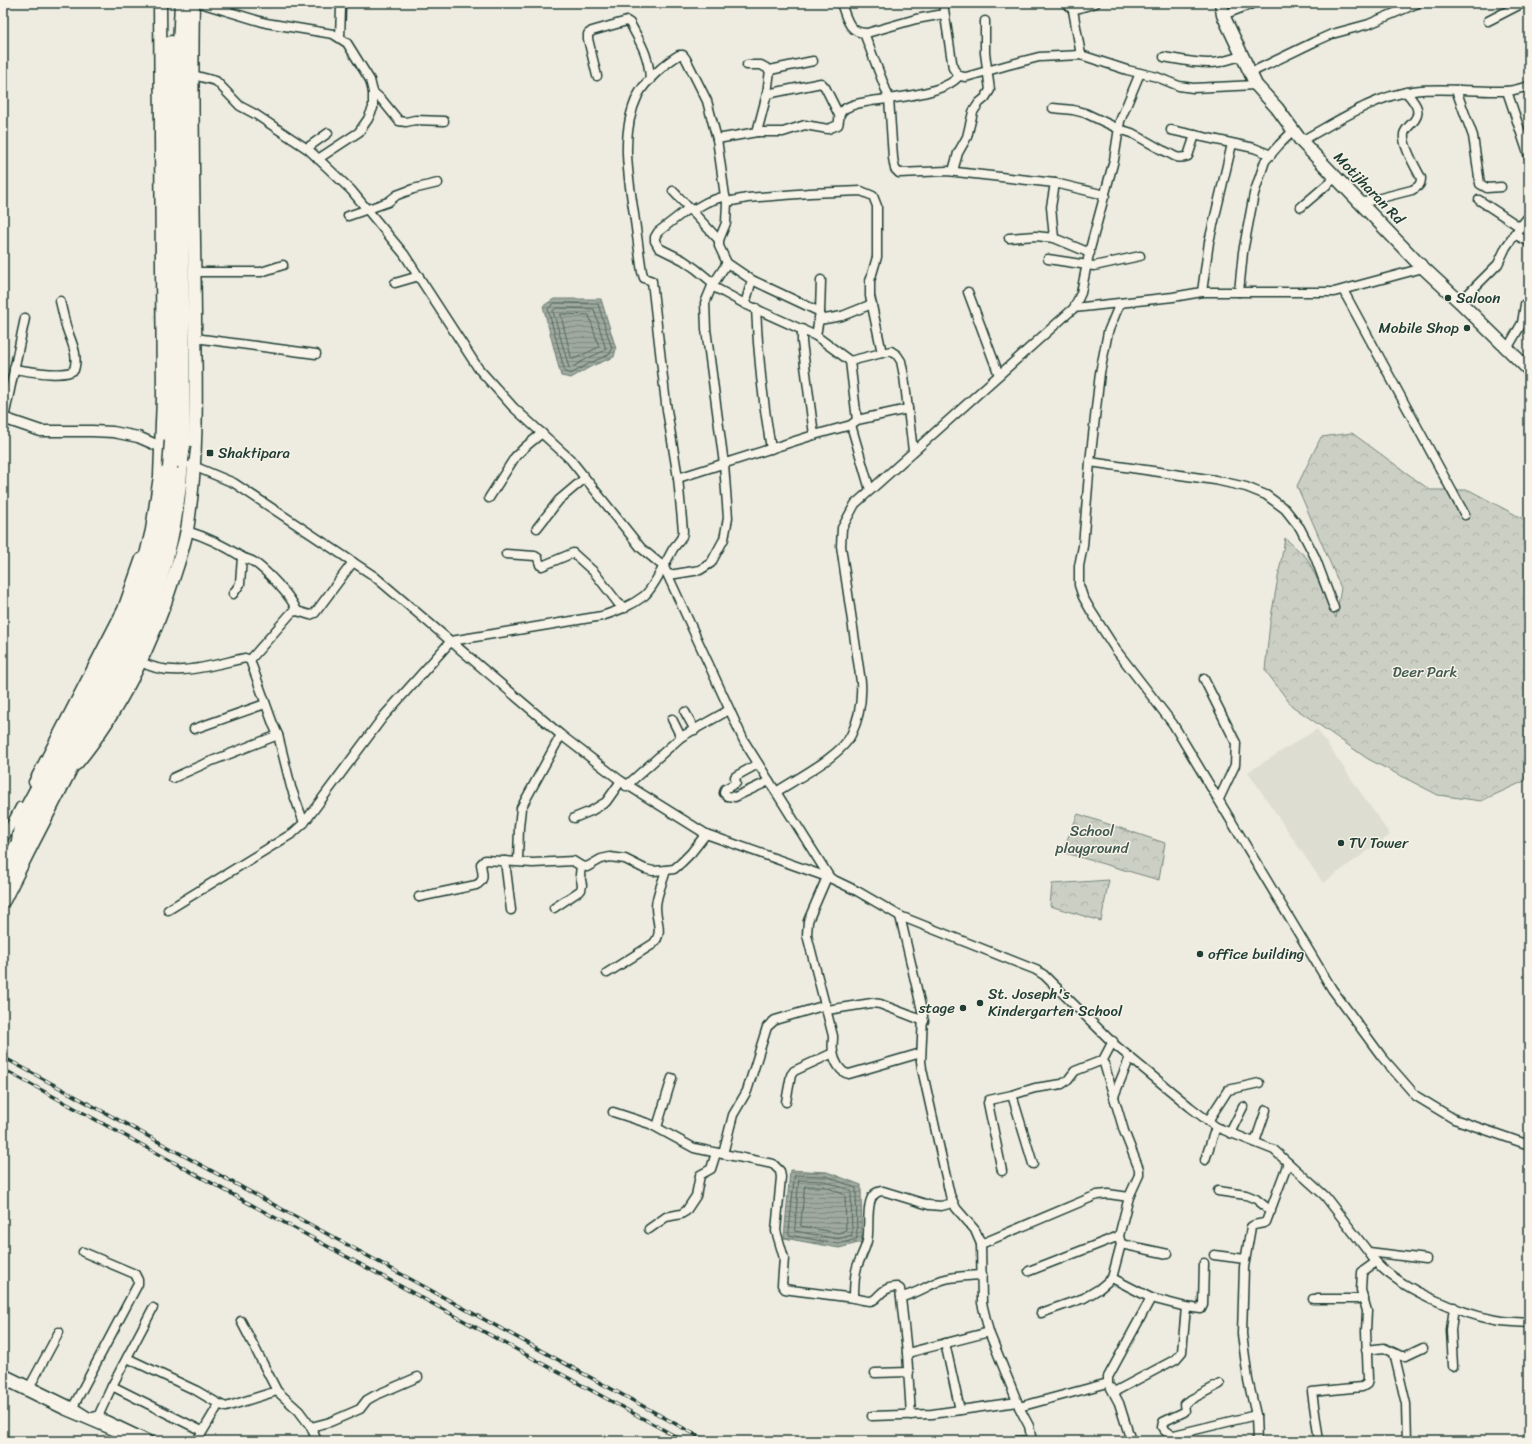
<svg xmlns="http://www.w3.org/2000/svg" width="1532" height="1444" font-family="Sriracha,sans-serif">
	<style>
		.built { fill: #ddddd2 }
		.park { fill: url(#park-crowns); stroke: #76867c }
		.water { fill: url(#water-rules); stroke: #6c7e74 }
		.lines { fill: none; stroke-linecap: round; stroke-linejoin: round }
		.shore { stroke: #52685f; stroke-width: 1 }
		.minor-casing { stroke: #1f3d34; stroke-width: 11 }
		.tertiary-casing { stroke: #1f3d34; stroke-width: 13 }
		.secondary-casing { stroke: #1f3d34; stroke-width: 15 }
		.trunk-casing { stroke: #1f3d34; stroke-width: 17 }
		.minor { stroke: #f7f3e8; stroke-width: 8 }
		.tertiary { stroke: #f7f3e8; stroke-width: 10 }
		.secondary { stroke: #f7f3e8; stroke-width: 12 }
		.trunk { stroke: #f7f3e8; stroke-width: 14 }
		.rail-casing { stroke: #1f3d34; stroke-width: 3.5 }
		.rail { stroke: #f7f3e8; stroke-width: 2; stroke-dasharray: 6; stroke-linecap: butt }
		.trunk-bridge-casing { stroke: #1f3d34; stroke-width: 17; stroke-linecap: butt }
		.trunk-bridge { stroke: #f7f3e8; stroke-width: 14 }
		.poi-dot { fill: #1f3d34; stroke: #f7f3e8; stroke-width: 1.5 }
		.labels { text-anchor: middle; stroke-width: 3; stroke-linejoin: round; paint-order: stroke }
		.street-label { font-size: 15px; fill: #1f3d34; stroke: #f7f3e8 }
		.poi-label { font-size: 15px; fill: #1f3d34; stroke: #f7f3e8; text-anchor: start }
		.park-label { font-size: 15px; fill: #425a51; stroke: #f7f3e8 }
	</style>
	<defs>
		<pattern id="park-crowns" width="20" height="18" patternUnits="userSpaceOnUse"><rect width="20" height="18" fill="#cccfc4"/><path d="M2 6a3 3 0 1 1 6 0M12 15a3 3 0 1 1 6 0" fill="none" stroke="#afb3a9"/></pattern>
		<pattern id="water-rules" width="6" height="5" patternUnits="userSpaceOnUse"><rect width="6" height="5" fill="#9fa99f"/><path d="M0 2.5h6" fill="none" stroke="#818b82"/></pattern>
	</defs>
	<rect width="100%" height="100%" fill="#eeece1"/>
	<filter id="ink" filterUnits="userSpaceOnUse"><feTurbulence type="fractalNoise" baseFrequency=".025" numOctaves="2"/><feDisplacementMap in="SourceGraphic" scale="8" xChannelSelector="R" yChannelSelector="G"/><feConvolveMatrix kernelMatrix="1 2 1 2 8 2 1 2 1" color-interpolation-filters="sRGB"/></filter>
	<g filter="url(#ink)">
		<!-- built -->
		<polygon class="built" points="1317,729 1390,835 1323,883 1248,772"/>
		<!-- park -->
		<g class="park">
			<polygon points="1352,433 1430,490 1469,490 1529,522 1529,779 1481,801 1438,795 1368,759 1292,706 1265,670 1270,623 1285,538 1307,558 1336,618 1341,588 1297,486 1321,437"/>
			<polygon points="1078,814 1165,843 1159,880 1062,852"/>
			<polygon points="1109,880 1101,921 1050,906 1052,884"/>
		</g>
		<!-- water -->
		<g class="water">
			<polygon points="554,299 601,299 616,349 614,357 592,366 571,378 561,376 543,306"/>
			<polygon points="790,1170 827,1172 861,1185 862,1242 839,1248 784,1238"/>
		</g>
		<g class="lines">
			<!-- shore -->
			<g class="shore">
				<polygon points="555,303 598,304 612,349 610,354 590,363 571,374 565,372 548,309"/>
				<polygon points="557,308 594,309 606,350 588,358 571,368 569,368 553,311"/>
				<polygon points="561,314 589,315 599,347 574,359 572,359"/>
				<polygon points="795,1175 826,1176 856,1188 857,1239 838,1244 789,1235"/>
				<polygon points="799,1180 825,1181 851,1191 852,1235 838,1239 795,1231"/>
				<polygon points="805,1186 824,1186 845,1195 846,1230 838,1233 801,1226"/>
			</g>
			<!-- minor casing -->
			<g class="minor-casing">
				<g id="minor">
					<polyline points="200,3 266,23 333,34 347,43 370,80 373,92 373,108 368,119 359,132 318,159"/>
					<path d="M841,3C846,17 849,34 867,33L916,19L944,14"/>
					<path d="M943,3L953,68C957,74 959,77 966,77L1008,65L1039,57L1081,55L1127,70L1157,77L1179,86L1193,88L1256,85"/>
					<polyline points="1066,3 1073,10 1081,55"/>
					<polyline points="1072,6 1073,10 1096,3"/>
					<polyline points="1223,15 1254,3"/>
					<polyline points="1488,21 1523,3"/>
					<polyline points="864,33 889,98 893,158 895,169 899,173 947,171 1055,183 1105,195"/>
					<polyline points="340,37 341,8"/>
					<path d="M1164,57C1182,60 1202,65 1220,62C1227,60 1235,58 1242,56"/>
					<polyline points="770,70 813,61"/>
					<polyline points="1250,73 1314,42 1332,34 1369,24 1418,3"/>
					<polyline points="193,75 216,81 240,106 255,114 309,150 351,190 404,254 478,368 513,407 570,459 641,548 664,567 744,741 830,878"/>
					<path d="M597,76L588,39V34L592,31L627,21L630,23C641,44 649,55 650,80"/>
					<polyline points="1456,90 1473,136 1480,184 1487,188 1501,187"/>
					<polyline points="1507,91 1529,157"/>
					<polyline points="373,92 382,100 399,121 406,122 415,120 444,121"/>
					<polyline points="767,94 821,83 825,87 839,115"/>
					<path d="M1053,108L1073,110L1085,113L1119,129L1132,133L1162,150C1172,153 1175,161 1188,156L1195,135"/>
					<polyline points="1171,130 1254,148 1271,155"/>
					<path d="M757,132H783L805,125L828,129L838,125C840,120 838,115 842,111C849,104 862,103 871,101C894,98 944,94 959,76"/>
					<polyline points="717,139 757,132 767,94 770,70 761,65 747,65"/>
					<path d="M1301,141C1335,123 1374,96 1413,91C1443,87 1474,92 1505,91C1513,91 1521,88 1529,86"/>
					<polyline points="307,148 328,133"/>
					<polyline points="953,171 958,153 967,137 973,112 979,103 985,98 990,90 985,53 985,21"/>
					<polyline points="1055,183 1051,207 1054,238 1090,253"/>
					<polyline points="673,191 719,240"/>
					<path d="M1361,203L1412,190C1418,187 1421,185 1421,178C1416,168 1402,145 1404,134C1405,130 1408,127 1411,124C1424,112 1415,103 1406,92"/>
					<polyline points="1301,207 1336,177"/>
					<polyline points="689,208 658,232 655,237 655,241 659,248 683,260 696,269 713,283"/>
					<polyline points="691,211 707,202 725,196"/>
					<polyline points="348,216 388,202 397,195 413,189 438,183"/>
					<polyline points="1520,227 1529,216"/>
					<polyline points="1514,234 1529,242"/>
					<polyline points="1009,238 1036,236 1054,238"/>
					<polyline points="1048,259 1094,266 1140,256"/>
					<polyline points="195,272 261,272 283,265"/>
					<polyline points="752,280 820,312"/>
					<polyline points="395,283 419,276"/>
					<polyline points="712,286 745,304"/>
					<polyline points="1343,290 1465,515"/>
					<polyline points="968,292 999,375"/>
					<polyline points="1202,292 1209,242 1232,144"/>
					<polyline points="1239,292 1243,252 1254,194 1265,161 1279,145 1293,131"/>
					<polyline points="1460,302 1498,264 1506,247 1520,227 1479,200"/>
					<polyline points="1120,303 1108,332 1100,373 1090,462 1083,546 1079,566 1079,585 1083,597 1091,611 1116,650 1173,724 1332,989 1382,1057 1416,1096 1454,1119 1529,1145"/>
					<path d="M756,308C758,356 763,402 771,449"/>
					<polyline points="1074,308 1081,293 1090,249 1114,160 1120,121 1140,73"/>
					<polyline points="819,320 842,316 872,304"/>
					<polyline points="802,329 802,342 814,435 851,425 857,420 908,409"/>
					<polyline points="816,336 820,312 821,280"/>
					<polyline points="195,338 316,354"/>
					<polyline points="1507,349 1522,323 1525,304"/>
					<polyline points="850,361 816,336 745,304 752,280 727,263 719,246 719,240 726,223 727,202 747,198 810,193 861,191 873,196 877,206 877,257 870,281 870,296 882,353 891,351 897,355 901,361 904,376 913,451"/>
					<path d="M14,369C28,371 64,378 74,370C79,354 71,342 66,326C64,318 62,309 60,301"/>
					<polyline points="4,418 25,318"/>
					<polyline points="857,420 850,361 882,353"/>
					<polyline points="851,425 870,490"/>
					<polyline points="1090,462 1215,480 1246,487 1266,495 1285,509 1300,528 1315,557 1334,608"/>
					<path d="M191,465L234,483L374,576L561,735L621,781L706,834L830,878L857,891L900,916L1036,970L1044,975L1115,1045L1190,1107L1216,1127L1274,1150L1325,1196L1376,1262C1401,1289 1459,1313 1495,1320C1506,1322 1518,1322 1529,1323"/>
					<polyline points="678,478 814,435"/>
					<polyline points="489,498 515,457 525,447 542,433"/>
					<polyline points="537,528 559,500 585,478"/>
					<path d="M187,531C207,537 225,546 242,557L240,584L233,594"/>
					<polyline points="506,554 535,556 538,558 540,565 542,566 573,553 594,572 618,603 625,608"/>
					<path d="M242,557C246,559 251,560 254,562C267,571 292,597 297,611"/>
					<polyline points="669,575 700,570 711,563 724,539 728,518 724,464 706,329 705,303 712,286 727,263"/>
					<polyline points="250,660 292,612 297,611 310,615 315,613 353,562"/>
					<path d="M140,661C170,680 212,665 245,658L250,660L273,724L278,735L291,787L304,823"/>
					<polyline points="1204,679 1236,743 1235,765 1219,799"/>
					<polyline points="685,712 695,730"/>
					<polyline points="672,719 681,737"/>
					<polyline points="194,729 265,704"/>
					<polyline points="758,764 736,776 735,777 736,783 725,789 724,793 727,796 735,797 769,781"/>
					<polyline points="173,778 204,764 278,735"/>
					<polyline points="33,782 122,609 140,558"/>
					<polyline points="626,786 681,737 729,710"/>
					<path d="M776,792C796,779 841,756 851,735C859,719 862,699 861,682L841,546L842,528L855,504L1074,308L1173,297L1202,292H1334L1423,268"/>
					<polyline points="574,818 591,811 606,802 621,781"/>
					<polyline points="3,840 20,807"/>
					<polyline points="505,861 511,910"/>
					<polyline points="518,861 519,827 521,808 561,735"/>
					<path d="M827,877L808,921L807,935L833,1036C833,1042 832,1047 833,1052C834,1060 840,1073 849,1074L921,1053"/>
					<path d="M419,897L476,885C486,880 482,873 481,864L485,860L533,863L573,861L581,866L587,867L601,859L610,857L625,859L645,869L653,871L666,870L674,869L681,863L691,853L706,834"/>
					<polyline points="554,908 581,890 582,885 580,875 581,866"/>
					<path d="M168,910L293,833L304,823L383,717L451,641L602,616C617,611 631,606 644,596C654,588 666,561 673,549C677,542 683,540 683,531L678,478L666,404L653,290L652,281L644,278L642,272C639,253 637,234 634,214C628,175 620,132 638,95C645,81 667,62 679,55H683L686,59L707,101L717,139L725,196L727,202"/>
					<polyline points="900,916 923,1015 921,1061 922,1069 950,1195 956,1208 975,1230 981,1244 982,1303 989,1332 1021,1411 1029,1426 1032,1441"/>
					<path d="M607,973L653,944C664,933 656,921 656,907C656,895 663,882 666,870"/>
					<polyline points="827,1010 872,1003 880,1004 924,1021"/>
					<polyline points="1012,1095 1033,1164"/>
					<polyline points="1114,1096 1130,1057"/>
					<polyline points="786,1102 791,1075 794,1071 833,1053"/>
					<polyline points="613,1112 650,1124 694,1148 723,1154 733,1115 747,1091 767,1027 775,1020 826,1005"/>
					<polyline points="1208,1121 1228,1090 1259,1083"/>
					<polyline points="657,1127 672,1078"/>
					<polyline points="1230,1133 1243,1107"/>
					<polyline points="1255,1142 1266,1110"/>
					<path d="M723,1154L773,1164L780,1171L781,1177L776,1231L784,1258L782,1285L785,1289L791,1290L854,1298C854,1288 854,1277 857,1267C860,1258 865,1250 867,1241C871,1229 862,1191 883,1191L929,1205L941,1206L953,1203"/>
					<polyline points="1205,1160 1216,1127"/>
					<polyline points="1002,1171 988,1103 989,1100 1012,1095 1035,1088 1062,1084 1068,1080 1075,1071 1103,1060"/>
					<polyline points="1218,1191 1246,1195 1256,1199 1271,1211"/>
					<polyline points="649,1229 666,1217 681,1214 686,1211 696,1196 700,1175 711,1169 716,1153"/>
					<polyline points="981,1244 1097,1195 1108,1194 1129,1197"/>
					<polyline points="1121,1244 1168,1254"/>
					<polyline points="1369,1252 1426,1259"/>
					<polyline points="1214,1255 1245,1259"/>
					<polyline points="1029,1271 1119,1236"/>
					<polyline points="1112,1278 1151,1298 1186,1307"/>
					<path d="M901,1297C917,1294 928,1285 942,1280C954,1276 969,1276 982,1275"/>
					<path d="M854,1298C858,1299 865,1301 870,1301C879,1301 879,1287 897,1287L900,1289L907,1353L911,1415"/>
					<polyline points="1313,1299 1364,1299"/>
					<polyline points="1041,1313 1084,1298 1099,1289 1112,1278 1121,1244 1119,1236 1129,1197 1139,1175 1139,1169 1124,1131 1103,1060 1113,1041"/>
					<polyline points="241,1321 277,1391 299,1411 311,1427 317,1441"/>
					<polyline points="945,1343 960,1410"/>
					<polyline points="1366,1350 1384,1348 1401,1356 1406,1356 1423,1348"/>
					<polyline points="907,1353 989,1332"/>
					<polyline points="1394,1353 1406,1404 1407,1441"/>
					<polyline points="127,1358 197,1391 219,1404"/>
					<polyline points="1453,1366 1451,1330 1454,1307"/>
					<polyline points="3,1373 73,1407 89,1417 93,1417 98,1416 151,1441"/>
					<polyline points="875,1373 909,1372"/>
					<polyline points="3,1380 64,1410 137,1441"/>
					<polyline points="30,1386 59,1332"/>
					<polyline points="112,1386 202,1431"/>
					<polyline points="1111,1388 1119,1403 1131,1441"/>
					<polyline points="1114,1392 1176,1359 1182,1352 1186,1307 1201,1309 1203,1305 1204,1263"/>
					<polyline points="73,1407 138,1284 138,1280 135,1274 83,1252"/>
					<polyline points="1019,1407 1108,1383 1108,1377 1151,1298"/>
					<polyline points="872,1416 932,1414 1017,1402"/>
					<polyline points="96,1421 112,1386 153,1308"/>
					<polyline points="311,1427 330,1422 360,1409 367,1400 374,1396 418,1377"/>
					<path d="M1174,1435C1169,1433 1165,1433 1162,1427L1163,1422L1184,1412L1185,1411L1184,1404L1188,1401L1220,1384"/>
					<polyline points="197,1441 219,1404 226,1407 277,1391"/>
					<polyline points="1015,1441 1032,1440"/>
					<polyline points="1177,1441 1174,1435 1256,1415"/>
					<path d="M1257,1441L1256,1415L1248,1380L1242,1334L1244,1267L1251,1227C1255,1223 1261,1225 1266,1222L1288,1163"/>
					<polyline points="1319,1441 1312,1392 1362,1387 1367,1384 1368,1379 1366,1331 1367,1311 1361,1290 1362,1272 1376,1262"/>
				</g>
			</g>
			<!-- tertiary casing -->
			<g class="tertiary-casing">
				<polyline id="tertiary" points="3,418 41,431 92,431 113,432 138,437 161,447"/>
			</g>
			<!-- secondary casing -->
			<g class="secondary-casing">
				<g id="secondary">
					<polyline points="1221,3 1223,15 1256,85 1277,108 1301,141 1416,261 1460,302 1529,370"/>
					<path d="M76,764C120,711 154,641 174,576C179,561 184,545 187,530C198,461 196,390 195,320C194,214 191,109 193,3"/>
					<polyline points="18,841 21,818 27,806 92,685 130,607 140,580 152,530 160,476 163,397 160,3"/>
				</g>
			</g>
			<!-- trunk casing -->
			<g class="trunk-casing">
				<g id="trunk">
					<polyline points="182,3 180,47 183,445"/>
					<polyline points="171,43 172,440"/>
					<path d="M3,873C30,820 59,768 87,715C112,667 138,618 153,566C163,534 166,501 170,468"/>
					<path d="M3,900C27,852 51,805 76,757C94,724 113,690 130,656C159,595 177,528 181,461"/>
				</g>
			</g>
			<!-- minor -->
			<use href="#minor" class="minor"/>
			<!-- tertiary -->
			<use href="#tertiary" class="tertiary"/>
			<!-- secondary -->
			<use href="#secondary" class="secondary"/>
			<!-- trunk -->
			<use href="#trunk" class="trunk"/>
			<!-- rail casing -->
			<g class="rail-casing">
				<g id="rail">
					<polyline points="3,1057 707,1441"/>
					<polyline points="3,1069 684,1441"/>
				</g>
			</g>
			<!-- rail -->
			<use href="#rail" class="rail"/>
			<!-- trunk-bridge casing -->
			<g class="trunk-bridge-casing">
				<g id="trunk-bridge">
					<polyline points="181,461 183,445"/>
					<polyline points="170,468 172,440"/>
				</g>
			</g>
			<!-- trunk-bridge -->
			<use href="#trunk-bridge" class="trunk-bridge"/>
		</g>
	</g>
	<!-- markers -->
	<g class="poi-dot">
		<circle cx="1448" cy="298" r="4"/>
		<circle cx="1467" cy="328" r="4"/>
		<rect x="206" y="449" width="8" height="8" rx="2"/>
		<circle cx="1341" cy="843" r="4"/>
		<circle cx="1200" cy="954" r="4"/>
		<circle cx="980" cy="1003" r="4"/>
		<circle cx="963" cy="1008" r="4"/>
	</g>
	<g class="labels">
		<!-- street labels -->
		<g class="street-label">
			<text transform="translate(1369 188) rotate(46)" y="5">Motijharan Rd</text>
		</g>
		<!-- poi labels -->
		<g class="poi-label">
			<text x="1456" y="303">Saloon</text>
			<text x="1459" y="333" text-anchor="end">Mobile Shop</text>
			<text x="218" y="458">Shaktipara</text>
			<text x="1349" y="848">TV Tower</text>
			<text x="1208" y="959">office building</text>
			<text x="988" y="999">St. Joseph's<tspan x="988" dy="17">Kindergarten School</tspan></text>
			<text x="955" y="1013" text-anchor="end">stage</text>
		</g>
		<!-- park labels -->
		<g class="park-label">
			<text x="1425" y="677">Deer Park</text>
			<text x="1092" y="836">School<tspan x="1092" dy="17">playground</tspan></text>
		</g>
	</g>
	<!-- margin -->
	<rect width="1532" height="1444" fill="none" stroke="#f7f3e8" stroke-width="16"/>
	<rect x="8" y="8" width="1516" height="1428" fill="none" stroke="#1f3d34" stroke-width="1.5" filter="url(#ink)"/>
</svg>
